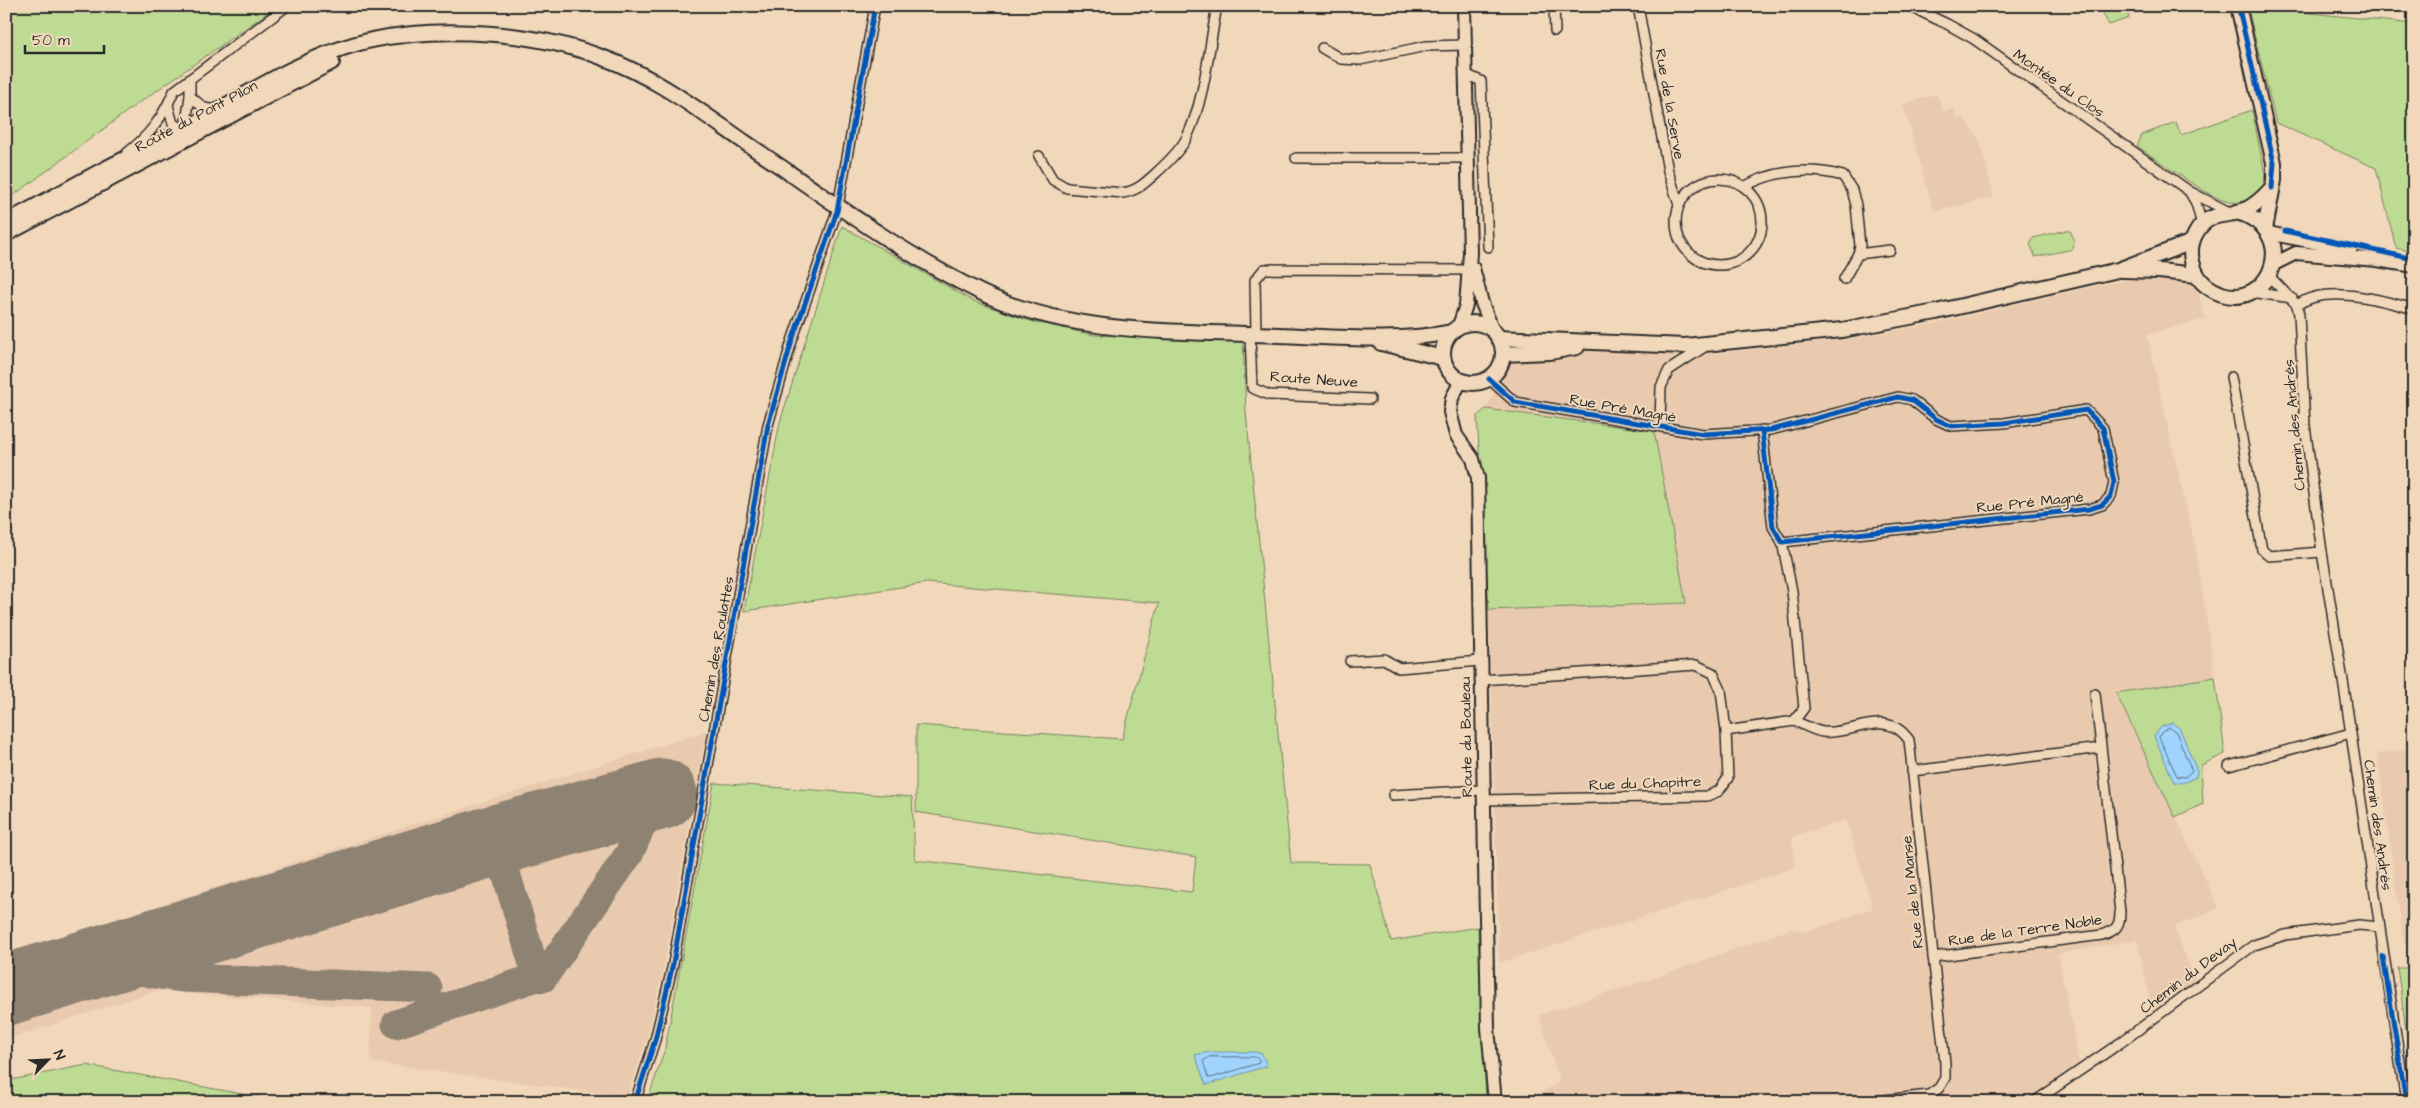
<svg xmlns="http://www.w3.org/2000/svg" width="2420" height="1108" font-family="'Architects Daughter',sans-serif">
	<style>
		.built { fill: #e9caae }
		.green { fill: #bedb93; stroke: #74835f }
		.water { fill: #a0d4fe; stroke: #7190aa }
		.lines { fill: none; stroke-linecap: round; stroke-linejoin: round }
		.shore { stroke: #5a6f7f; stroke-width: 1 }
		.taxiway { stroke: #8e8272; stroke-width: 29 }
		.runway { stroke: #8e8272; stroke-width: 71 }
		.street-casing { stroke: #2b2b2b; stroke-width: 12 }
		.secondary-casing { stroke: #2b2b2b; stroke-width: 16 }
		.primary-casing { stroke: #2b2b2b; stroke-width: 18 }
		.street { stroke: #f2d8ba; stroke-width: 9 }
		.secondary { stroke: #f2d8ba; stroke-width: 12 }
		.primary { stroke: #f2d8ba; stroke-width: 14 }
		.cycleway-casing { stroke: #f2d8ba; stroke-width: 8 }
		.cycleway { stroke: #0057b8; stroke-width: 5 }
		.labels { text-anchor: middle; stroke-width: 4; stroke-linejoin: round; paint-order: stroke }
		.street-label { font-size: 15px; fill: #2b2b2b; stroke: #f2d8ba }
	</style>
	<rect width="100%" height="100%" fill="#f2d8ba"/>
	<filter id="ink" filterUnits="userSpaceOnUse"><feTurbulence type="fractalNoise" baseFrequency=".02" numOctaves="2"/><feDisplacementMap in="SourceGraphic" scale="10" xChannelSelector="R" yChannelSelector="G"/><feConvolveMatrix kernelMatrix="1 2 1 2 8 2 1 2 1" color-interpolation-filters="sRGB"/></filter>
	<g filter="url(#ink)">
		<!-- built -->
		<g class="built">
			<polygon points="1937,94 1943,111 1954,109 1957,119 1964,118 1980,141 1994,197 1934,212 1903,104"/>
			<polygon points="2162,275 2197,285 2205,319 2147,335 2197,554 2215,677 2116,693 2219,908 2174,927 2196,982 2152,1010 2137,940 2058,954 2080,1066 2028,1102 1524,1102 1560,1082 1539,1015 1659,976 1791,929 1806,932 1873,908 1846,820 1792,837 1795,868 1499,963 1489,610 1685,603 1486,409 1512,359 1595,350 1699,355 1842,340 1933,324 2094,286"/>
			<polygon points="706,731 664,966 647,1037 627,1097 370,1062 372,1008 155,991 6,1040 6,954"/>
			<polygon points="2414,748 2414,942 2404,943 2377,754"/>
		</g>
		<!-- green -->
		<g class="green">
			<polygon points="6,6 277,6 129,110 6,201"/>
			<polygon points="2099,6 2125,6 2129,18 2109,25"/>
			<polygon points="2263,8 2414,24 2414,252 2396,248 2376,168 2276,123 2248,9"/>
			<path d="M2252,110L2265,174L2263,187C2254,198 2243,204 2229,202C2210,199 2156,158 2137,146L2142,135L2176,122L2181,135Z"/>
			<polygon points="842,226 973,301 1030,321 1094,335 1243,341 1246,412 1291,863 1370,864 1391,941 1478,927 1486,1102 647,1102 665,1049 714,783 912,797 915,860 1192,892 1196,857 916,812 916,725 1122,739 1159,603 927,583 744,611 780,422"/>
			<polygon points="2067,230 2071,232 2074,241 2073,249 2035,257 2030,243 2033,238"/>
			<polygon points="1486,409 1654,431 1686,603 1489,610 1477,416"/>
			<polygon points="2215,677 2225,754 2201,765 2203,804 2175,817 2116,693"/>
			<polygon points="2397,968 2414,968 2414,1083"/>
			<polygon points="86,1065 285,1102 8,1102 6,1081"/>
		</g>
		<!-- water -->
		<g class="water">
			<polygon points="2173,723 2180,729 2197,771 2196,777 2183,783 2174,782 2154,736 2161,727"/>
			<polygon points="1209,1052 1255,1052 1262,1054 1267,1066 1206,1085 1195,1055"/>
		</g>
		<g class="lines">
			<!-- shore -->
			<g class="shore">
				<polygon points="2170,728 2176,732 2192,771 2185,777 2177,776 2159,737 2161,733"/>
				<polygon points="1254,1057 1259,1059 1259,1063 1211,1078 1208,1077 1203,1061 1209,1057"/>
			</g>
			<!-- taxiway -->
			<g class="taxiway">
				<path d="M107,959C132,971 156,975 184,978L428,988"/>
				<polyline points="543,978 629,854 641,827 647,798"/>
				<polyline points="396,1024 537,977 496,840"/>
			</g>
			<!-- runway -->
			<polyline class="runway" points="6,990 496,840 662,794"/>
			<!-- street casing -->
			<g class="street-casing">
				<g id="street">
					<polyline points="1554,6 1555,31"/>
					<polyline points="1638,6 1668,171 1679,205"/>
					<polyline points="1909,6 1947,24 1974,39 2189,191 2231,213"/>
					<polyline points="1322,48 1341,59 1360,60 1426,46 1464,45"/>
					<polyline points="1465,74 1481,81 1488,247"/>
					<polyline points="190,96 204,108 216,110"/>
					<polyline points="168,105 173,124 185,129"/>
					<polyline points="187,132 185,129 190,96 190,80"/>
					<path d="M127,153C151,134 162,118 174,91L287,6"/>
					<path d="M1039,156L1053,180L1067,188L1123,193C1137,191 1145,183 1155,174C1166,164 1181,150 1187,137C1205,99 1209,47 1217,6"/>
					<polyline points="1296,158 1468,158"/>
					<circle cx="1719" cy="222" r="43"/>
					<path d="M1744,187C1773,170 1811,167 1843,176L1852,190L1856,205L1860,246L1858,254L1844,279"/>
					<polyline points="2189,191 2196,203 2202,225"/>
					<polyline points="1858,254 1890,250"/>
					<polyline points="2268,275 2297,305 2299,315 2305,426 2322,552 2344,687 2406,1102"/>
					<polyline points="2250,292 2292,298"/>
					<path d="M2297,305C2326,284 2381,300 2414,309"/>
					<polyline points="1250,334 1252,388 1269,395 1370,399"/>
					<polyline points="1256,334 1255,280 1264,269 1469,270"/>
					<polyline points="2231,377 2262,550 2269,556 2322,552"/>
					<polyline points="1489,379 1515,402 1703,434 1771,430 1898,397 1912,400 1936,419 1951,426 2004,423 2086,410 2103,428 2114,482 2111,496 2102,505 2089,509 1782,542 1773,527 1762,430"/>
					<polyline points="1660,426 1661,387 1669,370 1706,346"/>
					<polyline points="1350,661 1384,659 1399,668 1480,661"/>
					<polyline points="1481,680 1696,665 1713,673 1721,690 1726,731 1728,778 1719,791 1707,796 1483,800"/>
					<path d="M1794,721C1803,724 1814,731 1823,732C1854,735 1886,707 1909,740L1945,1063V1078L1939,1088L1929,1095L1866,1102"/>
					<polyline points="1726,731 1794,721 1804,708 1792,591 1782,542"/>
					<polyline points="2229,766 2351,733"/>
					<polyline points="1912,771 2101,748"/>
					<polyline points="1393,795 1483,790"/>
					<path d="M1933,957L2102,935C2116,931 2120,926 2120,912L2095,694"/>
					<polyline points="635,1102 655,1040 673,964 768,425 791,344 837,211 875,6"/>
					<polyline points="2034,1102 2120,1043 2254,945 2285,935 2359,925 2379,927"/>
				</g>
			</g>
			<!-- secondary casing -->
			<g class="secondary-casing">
				<g id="secondary">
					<polyline points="2268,233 2329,245 2350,251"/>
					<polyline points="2272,265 2296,253 2377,260 2414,266"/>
					<polyline points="1473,268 1482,303 1493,331"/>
					<polyline points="1459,326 1466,305 1470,253 1464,6"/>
					<polyline points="1461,381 1452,398 1450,412 1456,435 1473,459 1478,478 1488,1028 1495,1102"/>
				</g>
			</g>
			<!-- primary casing -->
			<g class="primary-casing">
				<g id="primary">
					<polyline points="2238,6 2274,163 2274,180 2265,229"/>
					<path d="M2237,212C2301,230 2272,309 2222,294C2211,290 2201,284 2196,273C2190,260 2189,245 2196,233C2210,209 2226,218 2245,210C2256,205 2264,197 2272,188"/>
					<path d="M6,222C39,205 71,187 103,170C131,155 160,143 188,128C243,96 309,53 372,40C442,25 537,32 604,58C656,77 701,112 746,143C821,194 896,250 978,291C1069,336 1180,331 1279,335C1336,337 1396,343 1452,332"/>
					<polyline points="6,234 332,62"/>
					<polyline points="2122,270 2159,271 2197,275"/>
					<circle cx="1473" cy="353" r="30"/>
					<polyline points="1498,338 1685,346 1842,330 1936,312 2118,270 2192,242"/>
					<polyline points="1381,343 1443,358"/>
					<polyline points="1503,354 1550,352 1577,347"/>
				</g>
			</g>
			<!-- street -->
			<use href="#street" class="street"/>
			<!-- secondary -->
			<use href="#secondary" class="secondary"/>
			<!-- primary -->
			<use href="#primary" class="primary"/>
			<!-- cycleway casing -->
			<g class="cycleway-casing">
				<g id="cycleway">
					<polyline points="2239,9 2274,163 2272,188"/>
					<polyline points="2285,231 2414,259"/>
					<polyline points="1489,379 1515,402 1703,434 1771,430 1898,397 1912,400 1936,419 1951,426 2004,423 2086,410 2103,428 2114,482 2111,496 2102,505 2089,509 1782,542 1773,527 1762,430"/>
					<polyline points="2383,956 2406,1102"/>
					<polyline points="635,1102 655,1040 673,964 768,425 791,344 837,211 875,6"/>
				</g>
			</g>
			<!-- cycleway -->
			<use href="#cycleway" class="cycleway"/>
		</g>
	</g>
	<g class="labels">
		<!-- street labels -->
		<g class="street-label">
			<text transform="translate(2059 83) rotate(35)" y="5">Montée du Clos</text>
			<text transform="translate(1670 104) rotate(80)" y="5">Rue de la Serve</text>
			<text transform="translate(196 116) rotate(-28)" y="5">Route du Pont Pilon</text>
			<text transform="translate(1314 379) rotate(4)" y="5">Route Neuve</text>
			<text transform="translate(1623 408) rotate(10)" y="5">Rue Pré Magné</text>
			<text transform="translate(2294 425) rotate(-95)" y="5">Chemin des Andrés</text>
			<text transform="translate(2030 502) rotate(-6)" y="5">Rue Pré Magné</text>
			<text transform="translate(716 649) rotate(-80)" y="5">Chemin des Roulattes</text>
			<text transform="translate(1466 737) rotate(-91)" y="5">Route du Bouleau</text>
			<text transform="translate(1645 783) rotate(-2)" y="5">Rue du Chapitre</text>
			<text transform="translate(2378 825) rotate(82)" y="5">Chemin des Andrés</text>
			<text transform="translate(1912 892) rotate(-96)" y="5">Rue de la Manse</text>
			<text transform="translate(2025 930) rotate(-8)" y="5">Rue de la Terre Noble</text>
			<text transform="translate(2188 975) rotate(-37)" y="5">Chemin du Devay</text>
		</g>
	</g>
	<!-- margin -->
	<rect width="2420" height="1108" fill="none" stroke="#f2d8ba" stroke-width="25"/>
	<rect x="12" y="12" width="2395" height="1083" fill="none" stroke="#2b2b2b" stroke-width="2" filter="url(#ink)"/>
	<!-- north arrow -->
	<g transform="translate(48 1060) rotate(66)" stroke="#f2d8ba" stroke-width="4" paint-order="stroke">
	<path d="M0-4L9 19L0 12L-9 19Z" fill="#2b2b2b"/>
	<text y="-8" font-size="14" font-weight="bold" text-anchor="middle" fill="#2b2b2b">N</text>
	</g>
	<!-- scale -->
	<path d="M25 45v8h79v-8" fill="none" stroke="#2b2b2b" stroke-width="2.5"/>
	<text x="32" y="45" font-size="15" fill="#2b2b2b" stroke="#f2d8ba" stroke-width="4" paint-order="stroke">50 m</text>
</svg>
